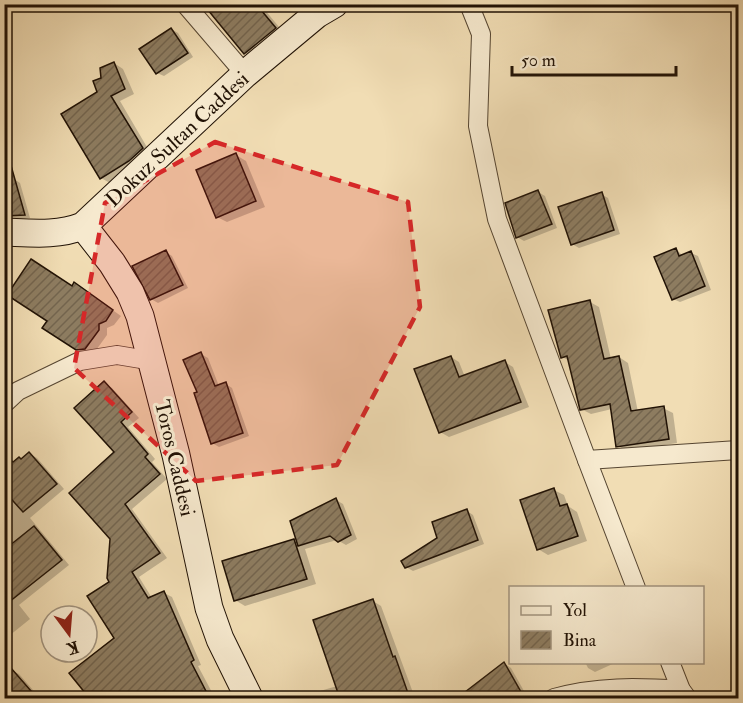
<svg xmlns="http://www.w3.org/2000/svg" width="743" height="703" font-family="'IM FELL Double Pica',serif">
	<style>
		.shadow { fill: #0003 }
		.building { fill: url(#building-hatch); stroke: #211205; stroke-width: 1.5 }
		.lines { fill: none; stroke-linecap: round; stroke-linejoin: round }
		.street-casing { stroke: #554531; stroke-width: 20 }
		.secondary-casing { stroke: #211205; stroke-width: 29 }
		.street { stroke: #f6e9ce; stroke-width: 18 }
		.secondary { stroke: #f6e9ce; stroke-width: 27 }
		.marked { fill: #d62828; fill-opacity: 0.2; stroke: #d62828; stroke-width: 4.5; stroke-dasharray: 12 8; stroke-linejoin: round }
		.labels { text-anchor: middle; stroke-width: 6; stroke-linejoin: round; paint-order: stroke }
		.street-label { font-size: 21px; fill: #211205; stroke: #f6e9ce }
	</style>
	<defs>
		<pattern id="building-hatch" width="6" height="6" patternUnits="userSpaceOnUse" patternTransform="scale(1.5)"><rect width="6" height="6" fill="#8d7c60"/><path d="M-1 1l2-2M0 6l6-6M5 7l2-2" fill="none" stroke="#73644d"/></pattern>
	</defs>
	<rect width="100%" height="100%" fill="#f1ddb4"/>
	<filter id="stains"><feTurbulence type="fractalNoise" baseFrequency=".00333" numOctaves="4"/><feColorMatrix values="0 0 0 0 .2 0 0 0 0 .09 0 0 0 0 .02 0 0 0 .5 -.17"/></filter>
	<radialGradient id="worn" r=".72"><stop offset=".6" stop-color="#630" stop-opacity="0"/><stop offset="1" stop-color="#630" stop-opacity=".3"/></radialGradient>
	<!-- shadow -->
	<g class="shadow">
		<polygon points="207,4 260,4 284,33 254,58 245,53"/>
		<polygon points="171,29 178,33 193,57 164,76 157,73"/>
		<polygon points="114,63 123,69 134,94 120,101 151,154 110,183 101,178 99,93 103,80"/>
		<polygon points="236,155 246,161 265,207 227,222 217,217"/>
		<polygon points="14,179 20,183 30,218 4,220 4,180"/>
		<polygon points="538,192 545,196 557,228 524,241 517,237"/>
		<polygon points="601,194 608,198 620,234 579,248 572,244"/>
		<polygon points="676,249 683,256 691,253 698,256 711,290 680,302 673,299"/>
		<polygon points="166,252 172,256 188,288 158,303 151,299"/>
		<polygon points="72,287 83,289 121,316 114,325 107,328 107,335 94,353 86,354 77,349"/>
		<polygon points="590,302 599,307 611,359 619,357 628,363 638,412 663,408 673,413 677,443 627,451 618,446 612,409 591,414 581,409 570,361 562,357"/>
		<polygon points="201,354 208,358 219,386 226,384 232,388 249,436 219,447 212,443 199,393"/>
		<polygon points="451,357 459,362 465,377 505,362 513,367 529,407 449,437 440,432"/>
		<polygon points="104,383 112,388 139,418 128,427 155,459 152,462 167,479 132,509 167,558 139,577 152,598 164,593 172,597 201,665 198,666 215,698 75,698 85,691 116,638 111,583 116,452"/>
		<polygon points="30,454 37,458 64,489 30,518 69,565 19,605 30,619 4,640 4,504 12,497 22,460"/>
		<polygon points="554,490 564,495 568,506 577,512 587,541 548,555 538,549"/>
		<polygon points="336,500 343,504 357,539 346,545 337,540 305,549 316,584 245,606 235,600 294,540 298,543"/>
		<polygon points="467,511 473,515 484,544 413,571 406,567 439,539"/>
		<polygon points="373,601 381,606 415,698 322,698 320,691 337,686"/>
		<polygon points="585,662 617,662 595,672 588,668"/>
		<polygon points="505,664 511,668 528,698 478,698"/>
		<polygon points="11,670 19,674 40,698 4,698"/>
	</g>
	<!-- building -->
	<g class="building">
		<polygon points="203,4 256,4 276,28 244,54"/>
		<polygon points="171,28 188,53 156,74 139,49"/>
		<polygon points="114,62 125,89 111,96 143,148 129,161 100,179 61,114 97,92 93,81 101,78 100,68"/>
		<polygon points="236,153 256,201 216,218 196,170"/>
		<polygon points="10,162 25,215 4,216 4,163"/>
		<polygon points="538,190 552,224 516,238 505,203"/>
		<polygon points="602,192 614,230 571,245 558,207"/>
		<polygon points="676,248 679,256 691,251 705,286 672,300 654,257"/>
		<polygon points="166,250 183,285 150,300 132,266"/>
		<polygon points="31,259 72,286 74,282 113,310 106,321 99,324 99,330 85,349 76,350 42,328 47,321 7,295"/>
		<polygon points="590,300 604,359 619,356 631,411 664,406 669,439 616,447 610,404 580,410 567,356 561,358 548,310"/>
		<polygon points="201,352 215,386 226,382 243,433 211,444 194,393 197,392 183,360"/>
		<polygon points="451,356 459,377 505,360 521,402 439,433 414,369"/>
		<polygon points="104,381 132,412 121,422 148,454 145,457 160,474 125,504 160,553 132,572 148,598 164,591 194,660 191,662 210,699 90,699 69,673 114,638 87,596 109,582 107,578 110,539 69,493 114,452 74,408"/>
		<polygon points="29,452 57,484 23,512 4,491 4,454 13,462 19,457 21,459"/>
		<polygon points="554,488 560,506 567,504 578,536 537,550 520,500"/>
		<polygon points="336,498 351,535 338,542 330,536 298,546 290,521"/>
		<polygon points="467,509 478,540 405,568 401,561 437,538 432,522"/>
		<polygon points="34,526 62,560 4,606 4,550"/>
		<polygon points="294,539 307,579 234,601 222,561"/>
		<polygon points="373,599 393,657 395,656 410,699 340,699 313,620"/>
		<polygon points="4,660 38,699 4,699"/>
		<polygon points="504,662 525,699 456,699"/>
	</g>
	<g class="lines">
		<!-- street casing -->
		<g class="street-casing">
			<g id="street">
				<polyline points="185,4 245,74"/>
				<polyline points="469,4 481,34 478,126 497,219 587,460 636,588"/>
				<polyline points="4,404 18,391 80,361 117,355 153,361"/>
				<polyline points="587,460 738,450"/>
				<polyline points="670,662 681,690 687,698"/>
				<path d="M554,698C596,686 638,687 681,690"/>
			</g>
		</g>
		<!-- secondary casing -->
		<g class="secondary-casing">
			<g id="secondary">
				<polyline points="83,226 112,263 130,292 140,316 176,455 209,608 220,639 249,698"/>
				<path d="M4,232C32,233 57,236 83,226L245,74L317,14L334,4"/>
			</g>
		</g>
		<!-- street -->
		<use href="#street" class="street"/>
		<!-- secondary -->
		<use href="#secondary" class="secondary"/>
	</g>
	<!-- marked area -->
	<path class="marked" d="M215,142L408,202L420,307L337,465L196,481L74,368L105,203Z"/>
	<g class="labels">
		<!-- street labels -->
		<g class="street-label">
			<text transform="translate(177 139) rotate(-43)" y="7">Dokuz Sultan Caddesi</text>
			<text transform="translate(175 458) rotate(77)" y="7">Toros Caddesi</text>
		</g>
	</g>
	<!-- margin -->
	<rect width="743" height="703" fill="none" stroke="#f1ddb4" stroke-width="24"/>
	<rect x="6" y="6" width="731" height="691" fill="none" stroke="#211205" stroke-width="3"/>
	<rect x="12" y="12" width="719" height="679" fill="none" stroke="#211205" stroke-width="1.5"/>
	<!-- legend -->
	<rect x="509" y="586" width="195" height="78" fill="#f6e9ce" stroke="#a1937e" stroke-width="1.5"/>
	<rect x="521" y="606" width="30" height="9" fill="#f6e9ce" stroke="#a1937e" stroke-width="1.5"/>
	<text x="563" y="616" font-size="18" fill="#211205">Yol</text>
	<rect x="521" y="631" width="30" height="18" fill="url(#building-hatch)" stroke="#a1937e" stroke-width="1.5"/>
	<text x="563" y="646" font-size="18" fill="#211205">Bina</text>
	<!-- north arrow -->
	<g transform="translate(69 634) rotate(164)"><circle r="28" fill="#f6e9ce" stroke="#a1937e" stroke-width="1.5"/>
	<path d="M0-4.5L10 22L0 15L-10 22Z" fill="#8f2418"/>
	<text y="-9" font-size="16" font-weight="bold" text-anchor="middle" fill="#211205">K</text>
	</g>
	<!-- scale -->
	<path d="M512 66v9h164v-9" fill="none" stroke="#211205" stroke-width="3"/>
	<text x="521" y="66" font-size="18" fill="#211205" stroke="#f6e9ce" stroke-width="4.5" paint-order="stroke">50 m</text>
	<rect width="100%" height="100%" filter="url(#stains)"/>
	<rect width="100%" height="100%" fill="url(#worn)"/>
</svg>
